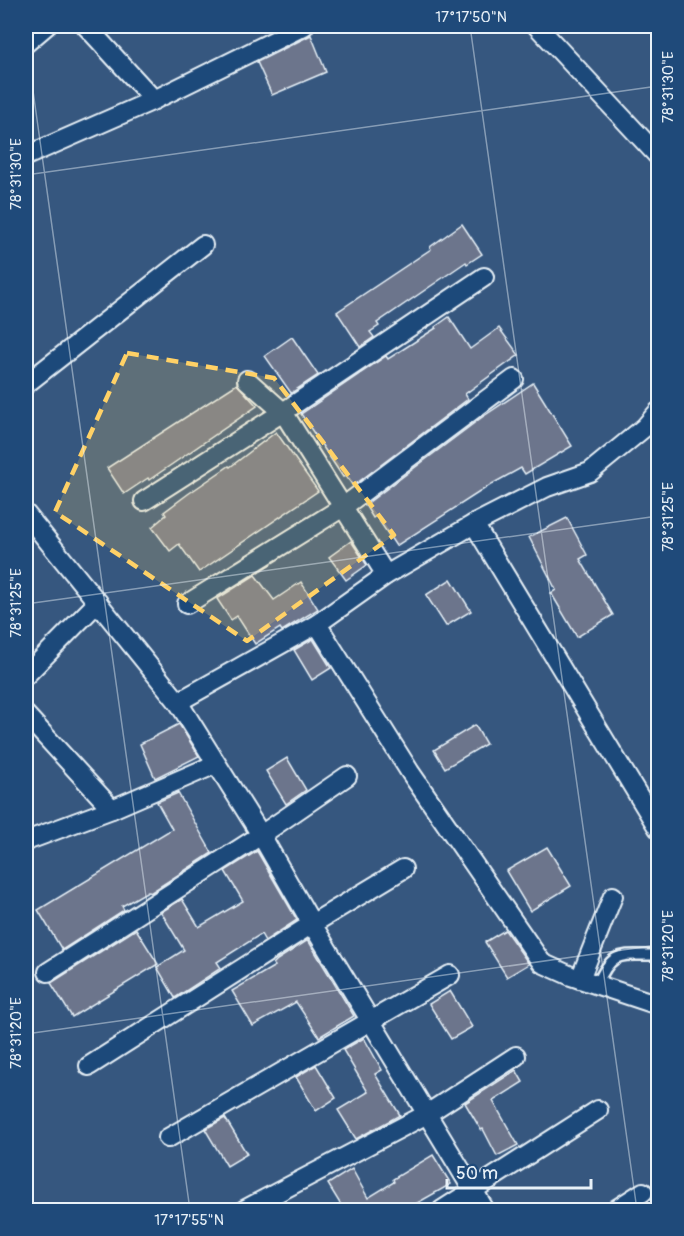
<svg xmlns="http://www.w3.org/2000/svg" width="684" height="1236" font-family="Pangolin,sans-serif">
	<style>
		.building { fill: #6c758c; stroke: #e8f1f8; stroke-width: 1.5 }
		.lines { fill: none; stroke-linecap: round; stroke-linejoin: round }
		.lane-casing { stroke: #e8f1f8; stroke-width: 14 }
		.street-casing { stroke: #e8f1f8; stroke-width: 22 }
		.lane { stroke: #1f4a7a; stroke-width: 9 }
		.street { stroke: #1f4a7a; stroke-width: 18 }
		.marked { fill: #ffd166; fill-opacity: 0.2; stroke: #ffd166; stroke-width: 4.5; stroke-dasharray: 12 8; stroke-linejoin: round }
		.ticks { fill: none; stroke: #e8f1f8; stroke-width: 1.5; stroke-opacity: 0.45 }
		.neatline { fill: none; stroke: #e8f1f8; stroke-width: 2 }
		.ticks-label { font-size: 15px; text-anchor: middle; fill: #e8f1f8 }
	</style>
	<rect width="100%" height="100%" fill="#36577f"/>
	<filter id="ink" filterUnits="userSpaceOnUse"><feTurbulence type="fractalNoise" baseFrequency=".0167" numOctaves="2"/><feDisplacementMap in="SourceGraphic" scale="12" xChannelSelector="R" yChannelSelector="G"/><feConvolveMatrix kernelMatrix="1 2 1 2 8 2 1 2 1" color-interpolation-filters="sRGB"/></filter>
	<g filter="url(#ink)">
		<!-- building -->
		<g class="building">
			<polygon points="311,35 326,72 272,95 257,62"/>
			<polygon points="462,224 482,254 467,264 466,262 377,323 379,326 370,332 374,337 360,347 337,312 431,249 430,247"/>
			<polygon points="449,317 470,349 499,328 519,355 465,394 468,399 353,486 346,476 343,477 301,414 386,356 388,359 436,328 435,327"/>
			<polygon points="292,337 318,375 291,393 265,356"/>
			<polygon points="533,383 572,446 525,474 521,468 492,484 396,546 376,516 373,518 365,505 481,418"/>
			<polygon points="237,384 257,406 149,480 148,478 124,494 107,468"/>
			<polygon points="276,432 318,491 199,572 179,544 170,551 152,527 166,515 164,512 188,494 229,466 230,467"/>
			<polygon points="567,518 587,555 580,559 613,615 577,637 551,593 556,590 529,537"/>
			<polygon points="351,541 367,565 346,580 329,557"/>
			<polygon points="255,575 274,600 301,582 318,609 282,631 280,628 255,644 237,616 231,620 217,599"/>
			<polygon points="451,579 471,611 446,626 426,595"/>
			<polygon points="313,639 331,668 312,680 294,650"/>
			<polygon points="179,724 199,756 155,778 140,744"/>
			<polygon points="475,725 486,744 445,768 434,750"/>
			<polygon points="287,758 306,790 286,804 266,771"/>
			<polygon points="178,793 212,853 150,893 148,891 122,906 124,910 62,950 38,910 172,829 157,802"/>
			<polygon points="547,847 571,886 530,911 506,871"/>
			<polygon points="257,851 297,920 265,941 261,934 217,962 221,968 175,998 157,967 184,950 161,912 182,899 199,927 243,901 225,871"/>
			<polygon points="136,929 158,964 72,1017 51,983"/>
			<polygon points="505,930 529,964 507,977 485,942"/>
			<polygon points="308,940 354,1016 319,1037 296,1002 253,1026 232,991 275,966 273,964 277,960"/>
			<polygon points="450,991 472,1027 451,1039 429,1004"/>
			<polygon points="364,1038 382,1070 375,1074 400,1115 356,1139 338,1110 368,1092 343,1050"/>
			<polygon points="316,1065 336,1098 316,1111 296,1077"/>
			<polygon points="516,1070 523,1082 493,1101 518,1145 497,1156 483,1129 481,1130 465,1103"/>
			<polygon points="225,1118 247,1154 227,1166 205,1129"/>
			<polygon points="433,1155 451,1184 405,1210 344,1210 328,1184 352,1169 368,1198 394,1182 393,1179"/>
		</g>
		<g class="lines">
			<!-- lane casing -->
			<g class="lane-casing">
				<path id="lane" d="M597,985C613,948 622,956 658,955"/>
			</g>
			<!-- street casing -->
			<g class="street-casing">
				<g id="street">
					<polyline points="86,26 154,100"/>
					<polyline points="537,26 658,156"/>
					<polyline points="26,43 46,26"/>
					<polyline points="26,156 154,100 304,26"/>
					<polyline points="247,380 283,412 386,575"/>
					<polyline points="26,384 203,245"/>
					<polyline points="144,501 283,412 484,277"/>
					<polyline points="26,514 178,702 261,835 312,924 485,1210"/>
					<polyline points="474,524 658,828"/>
					<polyline points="187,604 343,507 514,379"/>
					<polyline points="317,624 410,772 542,963 571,976 658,1005"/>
					<polyline points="26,675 98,602"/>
					<polyline points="178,702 317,624 386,575 474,524 547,487 590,472 645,427 658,412"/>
					<polyline points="26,715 112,809"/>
					<polyline points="26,841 112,809 216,764"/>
					<polyline points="48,972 261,835 347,776"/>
					<polyline points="580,979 613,896"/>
					<polyline points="89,1066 312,924 403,869"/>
					<polyline points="168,1138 450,975"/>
					<polyline points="244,1210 427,1114 516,1056"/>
					<polyline points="442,1210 598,1110"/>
					<polyline points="615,1210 643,1192"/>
				</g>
			</g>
			<!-- lane -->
			<use href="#lane" class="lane"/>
			<!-- street -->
			<use href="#street" class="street"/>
		</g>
	</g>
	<!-- marked area -->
	<path class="marked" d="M127,353L274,378L394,535L247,641L55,512Z"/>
	<!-- ticks -->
	<path class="ticks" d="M470,26L637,1210M26,41L190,1210M26,175L658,86M26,604L658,516M26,1034L658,945"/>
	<!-- margin -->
	<rect width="684" height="1236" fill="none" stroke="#1f4a7a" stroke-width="66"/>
	<!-- scale -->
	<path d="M447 1179v9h144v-9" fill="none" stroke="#e8f1f8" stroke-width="3"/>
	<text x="456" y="1179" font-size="18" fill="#e8f1f8" stroke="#1f4a7a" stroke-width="4.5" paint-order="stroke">50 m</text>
	<rect x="33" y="33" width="618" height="1170" class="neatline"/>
	<g class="ticks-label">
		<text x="471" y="22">17°17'50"N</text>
		<text transform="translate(668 87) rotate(-90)" y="5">78°31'30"E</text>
		<text transform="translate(16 174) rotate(-90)" y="5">78°31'30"E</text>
		<text transform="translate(668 517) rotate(-90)" y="5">78°31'25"E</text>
		<text transform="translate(16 603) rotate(-90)" y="5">78°31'25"E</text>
		<text transform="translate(668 946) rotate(-90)" y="5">78°31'20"E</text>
		<text transform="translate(16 1033) rotate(-90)" y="5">78°31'20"E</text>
		<text x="189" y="1225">17°17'55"N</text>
	</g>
</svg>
